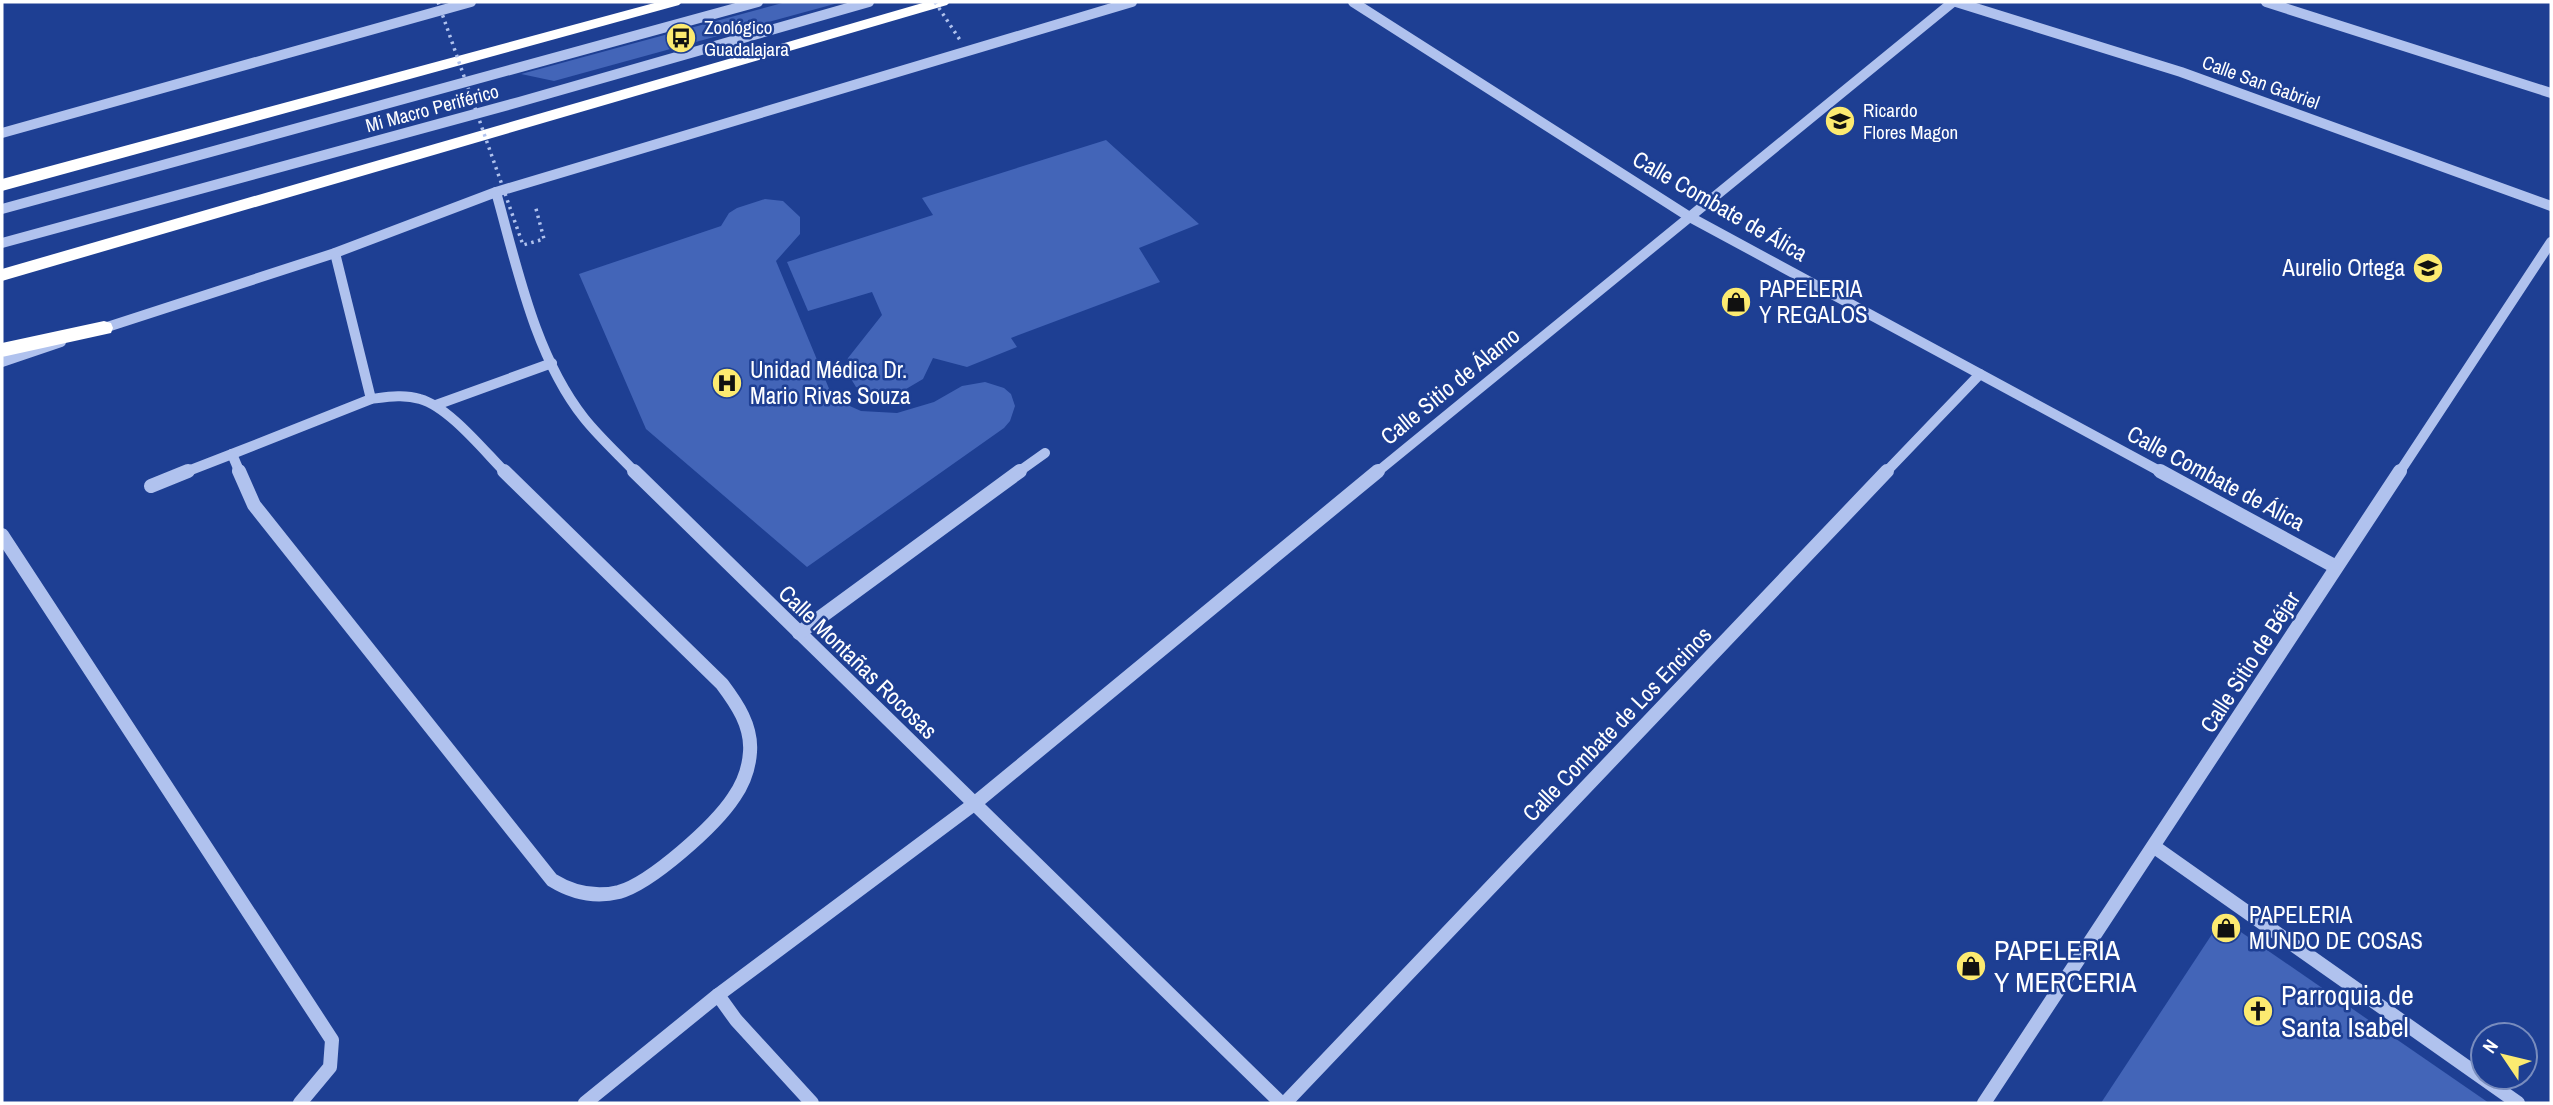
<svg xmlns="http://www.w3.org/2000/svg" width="2553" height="1105" font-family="'Archivo Narrow',sans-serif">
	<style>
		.building { fill: #4365b8 }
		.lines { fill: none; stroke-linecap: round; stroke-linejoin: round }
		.minor-far1 { stroke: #b0c2ee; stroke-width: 10 }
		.minor { stroke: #b0c2ee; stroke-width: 14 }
		.highway { fill: #fff; fill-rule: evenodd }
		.path-bridge { stroke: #b0c2ee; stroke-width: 3.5; stroke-dasharray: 2.5 4.5; stroke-linecap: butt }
		.labels { text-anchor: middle; stroke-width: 5; stroke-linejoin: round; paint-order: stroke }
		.far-poi-label { font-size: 19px; fill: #fff; stroke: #1e3f93; text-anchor: start }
		.far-street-label { font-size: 19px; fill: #fff; stroke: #1e3f93 }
		.street-label { font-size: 23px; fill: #fff; stroke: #1e3f93 }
		.poi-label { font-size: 23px; fill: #fff; stroke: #1e3f93; text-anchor: start }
		.near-poi-label { font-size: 28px; fill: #fff; stroke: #1e3f93; text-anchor: start }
	</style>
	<rect width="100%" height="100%" fill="#1e3f93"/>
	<!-- building -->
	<g class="building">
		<polygon points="786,2 838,3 554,81 521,74"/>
		<polygon points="1106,140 1199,224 1139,248 1160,282 1011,338 1017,347 967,367 933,358 923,379 901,392 877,394 856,387 845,369 848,358 882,315 872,292 808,311 787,262 933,215 922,198"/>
		<polygon points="765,199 783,201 800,217 800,234 776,261 830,391 843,403 861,411 897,413 934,402 962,386 985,382 1004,388 1011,394 1015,406 1010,421 1004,428 807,567 646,429 579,274 721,226 729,213 737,208"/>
		<polygon points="2222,919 2489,1103 2101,1103"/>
	</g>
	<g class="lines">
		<!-- minor-far1 -->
		<g class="minor-far1">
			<polyline points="1353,2 1688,216 2163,473"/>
			<polyline points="1956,2 2181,72 2551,206"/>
			<polyline points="2266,2 2551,93"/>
			<polyline points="2,133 471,2"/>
			<path d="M496,192C517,267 535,356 584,418C599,437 619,455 636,473"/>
			<polyline points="2,209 758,2"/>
			<polyline points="2,243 519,102 869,2"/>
			<polyline points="335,253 371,399"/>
			<polyline points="98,330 335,253 496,192 1132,2"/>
			<polyline points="2,362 61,342"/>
			<polyline points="436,405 552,363"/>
			<polyline points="232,454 240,473"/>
			<path d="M232,454L371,399C387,397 404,394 420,399C449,407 484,451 506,473"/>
			<polyline points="183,473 232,454"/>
			<polyline points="1017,473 1045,453"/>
			<polyline points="1376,473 1953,2"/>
			<polyline points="1885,473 1980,374"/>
			<polyline points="2399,473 2551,242"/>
		</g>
		<!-- minor -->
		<g class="minor">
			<path d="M239,471L254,505L552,880C573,893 594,898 619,892C651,883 715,826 734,797C743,784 749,768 750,752C752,726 737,704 722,684L504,471"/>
			<polyline points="634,471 1281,1103"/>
			<polyline points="2160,471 2336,567"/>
			<polyline points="151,486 188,471"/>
			<polyline points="2,535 332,1040 330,1067 300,1103"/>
			<polyline points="799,633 1020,471"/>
			<polyline points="2156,848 2518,1103"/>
			<polyline points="718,995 974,804 1378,471"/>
			<polyline points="585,1103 718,995 736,1020 812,1103"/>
			<polyline points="1285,1103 1887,471"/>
			<polyline points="1984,1103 2400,471"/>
		</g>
		<!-- highway -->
		<g class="highway">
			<polygon points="658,2 682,2 679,5 2,191 2,179"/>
			<polygon points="926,2 950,2 947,5 2,281 2,269"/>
			<polygon points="104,321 111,323 113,328 111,333 2,357 2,343"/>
		</g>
		<!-- path-bridge -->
		<g class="path-bridge">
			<polyline points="438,2 523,245 544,239 535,205"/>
			<polyline points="935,2 962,43"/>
		</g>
	</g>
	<!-- icons -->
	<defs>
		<g id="bus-disc" transform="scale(1.575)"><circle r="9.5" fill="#fcea70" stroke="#1e3f93"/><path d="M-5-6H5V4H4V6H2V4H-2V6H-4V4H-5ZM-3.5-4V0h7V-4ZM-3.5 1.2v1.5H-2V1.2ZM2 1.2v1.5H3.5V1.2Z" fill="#111"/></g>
		<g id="school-disc" transform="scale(1.575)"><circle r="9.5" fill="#fcea70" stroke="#1e3f93"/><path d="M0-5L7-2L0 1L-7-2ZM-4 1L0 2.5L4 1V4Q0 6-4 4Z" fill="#111"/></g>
		<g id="shop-disc" transform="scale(1.575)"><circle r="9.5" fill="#fcea70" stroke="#1e3f93"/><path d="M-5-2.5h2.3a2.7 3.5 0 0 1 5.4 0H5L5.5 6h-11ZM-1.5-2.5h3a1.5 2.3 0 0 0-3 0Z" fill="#111"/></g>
		<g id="hospital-disc" transform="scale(1.575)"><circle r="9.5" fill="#fcea70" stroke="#1e3f93"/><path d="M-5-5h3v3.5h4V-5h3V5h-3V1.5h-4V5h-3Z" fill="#111"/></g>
		<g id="church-disc" transform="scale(1.575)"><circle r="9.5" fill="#fcea70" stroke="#1e3f93"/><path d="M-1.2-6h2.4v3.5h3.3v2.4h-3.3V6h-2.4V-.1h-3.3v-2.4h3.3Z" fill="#111"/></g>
	</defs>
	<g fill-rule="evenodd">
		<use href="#bus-disc" x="681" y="38"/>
		<use href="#school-disc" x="1840" y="121"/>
		<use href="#school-disc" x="2428" y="268"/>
		<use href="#shop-disc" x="1736" y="302"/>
		<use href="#hospital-disc" x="727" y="383"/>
		<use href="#shop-disc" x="2226" y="928"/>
		<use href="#shop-disc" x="1971" y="966"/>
		<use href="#church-disc" x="2258" y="1011"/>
	</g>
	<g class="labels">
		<!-- far-poi labels -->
		<g class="far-poi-label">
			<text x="704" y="34">Zoológico<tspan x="704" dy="22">Guadalajara</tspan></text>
			<text x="1863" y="117">Ricardo<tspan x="1863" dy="22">Flores Magon</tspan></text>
		</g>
		<!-- far-street labels -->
		<g class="far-street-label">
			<text transform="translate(2261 82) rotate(20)" y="7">Calle San Gabriel</text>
			<text transform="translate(432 108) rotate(-15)" y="7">Mi Macro Periférico</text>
		</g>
		<!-- street labels -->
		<g class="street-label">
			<text transform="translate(1720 206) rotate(30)" y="8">Calle Combate de Álica</text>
			<text transform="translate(1450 386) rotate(-39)" y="8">Calle Sitio de Álamo</text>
			<text transform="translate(2216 478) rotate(28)" y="8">Calle Combate de Álica</text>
			<text transform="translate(858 662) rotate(44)" y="8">Calle Montañas Rocosas</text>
			<text transform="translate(2250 662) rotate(-57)" y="8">Calle Sitio de Béjar</text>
			<text transform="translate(1617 724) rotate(-46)" y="8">Calle Combate de Los Encinos</text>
		</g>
		<!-- poi labels -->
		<g class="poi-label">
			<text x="2405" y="276" text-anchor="end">Aurelio Ortega</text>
			<text x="1759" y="297">PAPELERIA<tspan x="1759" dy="26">Y REGALOS</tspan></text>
			<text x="750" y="378">Unidad Médica Dr.<tspan x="750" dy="26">Mario Rivas Souza</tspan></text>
			<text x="2249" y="923">PAPELERIA<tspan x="2249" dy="26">MUNDO DE COSAS</tspan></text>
		</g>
		<!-- near-poi labels -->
		<g class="near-poi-label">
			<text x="1994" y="960">PAPELERIA<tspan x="1994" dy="32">Y MERCERIA</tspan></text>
			<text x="2281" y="1005">Parroquia de<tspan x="2281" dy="32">Santa Isabel</tspan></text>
		</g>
	</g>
	<!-- border -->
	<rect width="2553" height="1105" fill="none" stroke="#ffffff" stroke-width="7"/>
	<!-- north arrow -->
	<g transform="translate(2504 1056) rotate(305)"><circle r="33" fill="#1e3f93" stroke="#788cbe" stroke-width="2"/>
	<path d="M0-5L12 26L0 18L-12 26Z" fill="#fcea70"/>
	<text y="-10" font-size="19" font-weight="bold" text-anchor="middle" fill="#ffffff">N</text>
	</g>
</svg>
